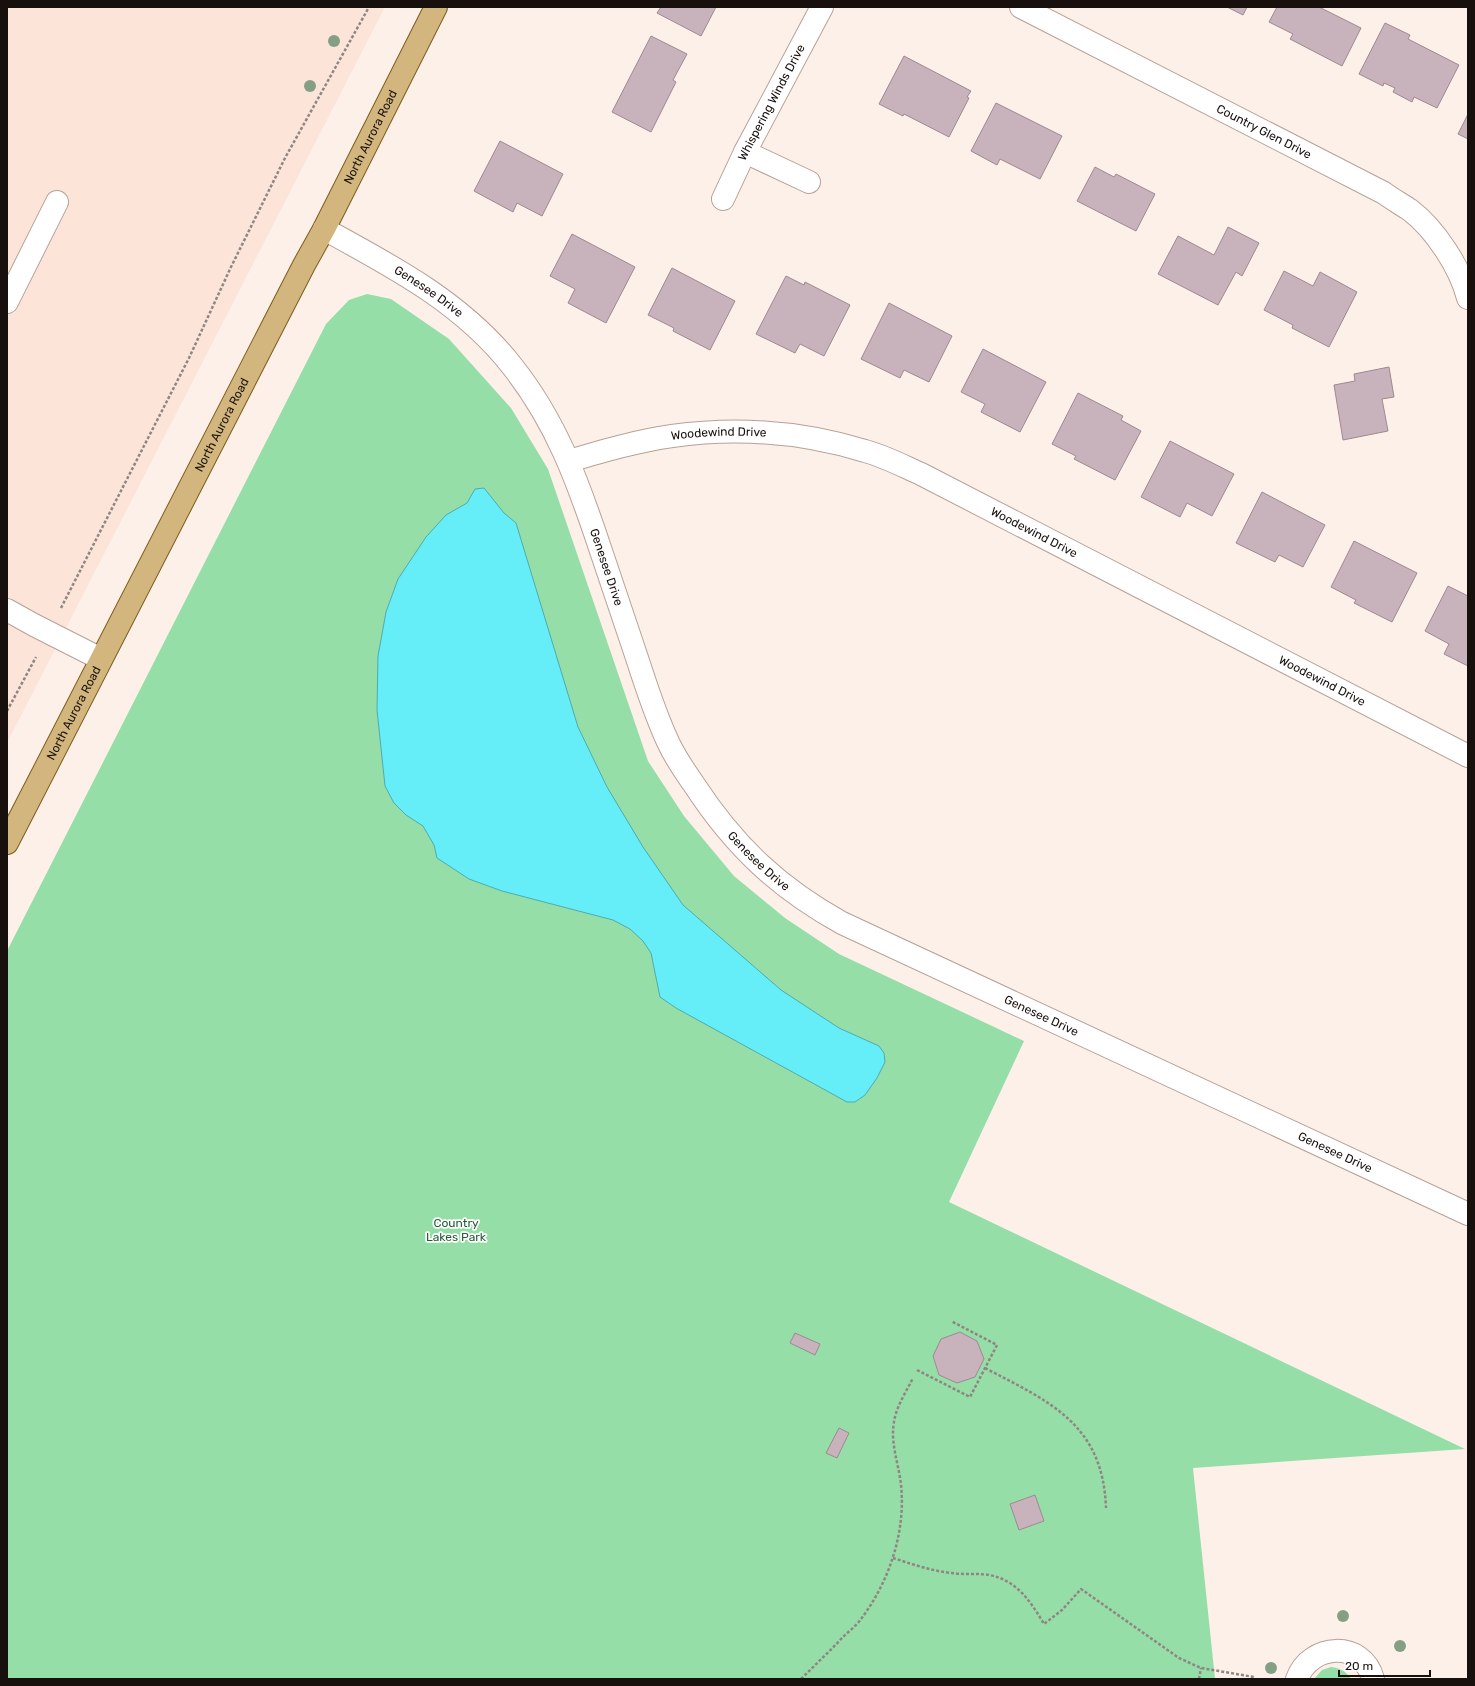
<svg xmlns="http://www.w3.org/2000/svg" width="1475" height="1686" font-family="Rubik,sans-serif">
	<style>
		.built { fill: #fde4d9 }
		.green { fill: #96dea7 }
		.water { fill: #65eef7; stroke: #4eabb1 }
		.building { fill: #c8b2bc; stroke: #9e8992 }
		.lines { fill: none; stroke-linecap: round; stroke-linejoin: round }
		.minor-casing { stroke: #b6a197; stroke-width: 24 }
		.major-casing { stroke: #7d5c1d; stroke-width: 24 }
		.path { stroke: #908681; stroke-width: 2.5; stroke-dasharray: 3 2; stroke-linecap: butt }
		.minor { stroke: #fff; stroke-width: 22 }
		.major { stroke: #d2b67d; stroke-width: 22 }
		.tree { fill: #859f85 }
		.labels { text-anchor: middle; stroke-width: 3.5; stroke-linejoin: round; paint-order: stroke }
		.street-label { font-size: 12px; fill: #18100d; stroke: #fff }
		.park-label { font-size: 12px; fill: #225c34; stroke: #fff }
	</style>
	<rect width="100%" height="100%" fill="#fdf0e9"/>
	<!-- built -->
	<polygon class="built" points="7,7 385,7 7,743"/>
	<!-- green -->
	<g class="green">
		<polygon points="367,294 391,299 449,339 511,408 548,469 648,761 684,816 734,876 785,918 839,954 1024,1041 949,1202 1465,1449 1193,1468 1215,1679 7,1679 7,951 326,324 349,300"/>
		<path d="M1331,1667C1340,1668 1346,1671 1351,1679H1314L1322,1670Z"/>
	</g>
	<!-- water -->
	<polygon class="water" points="484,488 504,513 516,523 578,727 607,787 643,847 683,905 781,990 839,1028 879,1046 884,1053 885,1062 877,1078 865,1095 855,1102 847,1102 676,1008 660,997 651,953 643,941 630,929 613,920 502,891 469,879 437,858 434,845 423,826 406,815 394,803 385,786 377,710 378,656 386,612 398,579 426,537 446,515 467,503 475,489"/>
	<!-- building -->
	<g class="building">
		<polygon points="661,7 716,7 701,36 657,13"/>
		<polygon points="1227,7 1247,7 1243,15"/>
		<polygon points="1277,7 1319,7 1361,28 1342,66 1290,39 1293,34 1269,22"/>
		<polygon points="1385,23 1410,35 1408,39 1459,65 1437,108 1414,97 1412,102 1393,92 1395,88 1384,83 1383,86 1359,74"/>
		<polygon points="651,36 687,54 673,80 676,82 651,132 612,112"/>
		<polygon points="904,56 971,91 967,97 969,98 949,137 904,114 903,116 879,104"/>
		<polygon points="996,103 1062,136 1040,179 1000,159 997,165 971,151"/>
		<polygon points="1468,114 1468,139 1458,134"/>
		<polygon points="500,141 563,174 542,216 517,203 513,212 474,191"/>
		<polygon points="1095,167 1114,177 1116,174 1155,194 1136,231 1077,201"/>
		<polygon points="1228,227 1259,243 1242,276 1236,272 1218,305 1158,274 1178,236 1214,255"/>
		<polygon points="572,234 635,267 606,323 568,303 575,289 550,276"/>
		<polygon points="672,268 735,301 710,350 673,331 674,328 648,315"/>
		<polygon points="1284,271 1313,286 1320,272 1357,292 1329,347 1292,328 1293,325 1264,310"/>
		<polygon points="786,276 804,285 805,282 850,305 824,356 800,344 795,353 756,334"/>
		<polygon points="889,303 952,336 929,382 904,370 900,378 861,359"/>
		<polygon points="983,349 1046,382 1020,432 981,412 985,404 961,392"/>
		<polygon points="1389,367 1394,397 1382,399 1388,431 1343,440 1334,385 1355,381 1354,374"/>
		<polygon points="1078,393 1123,416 1121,420 1141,431 1115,480 1074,459 1076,456 1052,444"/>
		<polygon points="1170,441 1234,474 1212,516 1187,503 1180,517 1141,497"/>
		<polygon points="1262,492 1325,525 1303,567 1279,555 1275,562 1236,543"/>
		<polygon points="1354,541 1417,573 1392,622 1354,603 1356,600 1331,587"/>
		<polygon points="1448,586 1468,596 1468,666 1444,654 1449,644 1425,631"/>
		<polygon points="960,1332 977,1341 984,1359 975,1377 957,1383 939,1375 933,1356 941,1339"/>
		<polygon points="795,1333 820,1344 815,1355 790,1343"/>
		<polygon points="839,1428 849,1433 837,1458 826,1453"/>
		<polygon points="1035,1495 1044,1521 1019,1530 1010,1504"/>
	</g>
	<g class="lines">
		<!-- minor casing -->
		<g class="minor-casing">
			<g id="minor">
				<path id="s1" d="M1021,7L1384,193C1392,199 1401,204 1410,210C1435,229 1460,267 1468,298"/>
				<polyline points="745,152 809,182"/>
				<path id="s2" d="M723,199L745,152L822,7"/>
				<path id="s3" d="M324,229C392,266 463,303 512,366C556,421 578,482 600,548C612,584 624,619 636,655C646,685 655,715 669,744C676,759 686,773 695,786C735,847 779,888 842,923L1468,1214"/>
				<polyline points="7,302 57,202"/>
				<path id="s4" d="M569,461C603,451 637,441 672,436C736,427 803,432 865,451C884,456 903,466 921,474L1468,756"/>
				<polyline points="7,610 34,625 101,659"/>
				<path d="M1297,1679C1310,1643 1363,1640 1373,1679"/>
			</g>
		</g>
		<!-- major casing -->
		<g class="major-casing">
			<g id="major">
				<path id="s5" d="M7,843L304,265L324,229L436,7"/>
			</g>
		</g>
		<!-- path -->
		<g class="path">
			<polyline points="61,608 189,358 231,267 285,158 369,7"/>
			<polyline points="7,711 36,657"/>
			<path d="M985,1368C1050,1402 1103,1424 1106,1508"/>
			<polyline points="917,1370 970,1397 997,1345 951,1321"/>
			<path d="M893,1558C912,1564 931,1571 952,1573C964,1575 977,1573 989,1575C1017,1580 1031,1602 1044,1624L1062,1610L1081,1589L1179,1658L1201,1668L1254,1677"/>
			<path d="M801,1679C815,1665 829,1652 842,1638C848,1632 856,1626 861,1619C889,1582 906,1532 901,1485C899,1465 890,1443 894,1422C896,1407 906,1392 913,1378"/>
			<polyline points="1199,1679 1201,1668"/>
		</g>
		<!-- minor -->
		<use href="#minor" class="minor"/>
		<!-- major -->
		<use href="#major" class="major"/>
	</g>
	<!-- trees -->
	<g class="tree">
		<circle cx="334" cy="41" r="6"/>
		<circle cx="310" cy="86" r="6"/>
		<circle cx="1343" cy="1616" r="6"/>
		<circle cx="1400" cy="1646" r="6"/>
		<circle cx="1271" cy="1668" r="6"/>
	</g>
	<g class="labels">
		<!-- street labels -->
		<g class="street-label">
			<text dy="4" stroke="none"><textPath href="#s2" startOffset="108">Whispering Winds Drive</textPath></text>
			<text dy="4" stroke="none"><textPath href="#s1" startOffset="273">Country Glen Drive</textPath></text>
			<text dy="4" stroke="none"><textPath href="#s5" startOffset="794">North Aurora Road</textPath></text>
			<text dy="4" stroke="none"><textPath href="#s3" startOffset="122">Genesee Drive</textPath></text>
			<text dy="4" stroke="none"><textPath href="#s5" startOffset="470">North Aurora Road</textPath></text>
			<text dy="4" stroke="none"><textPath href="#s4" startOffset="153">Woodewind Drive</textPath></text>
			<text dy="4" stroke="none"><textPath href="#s4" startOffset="489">Woodewind Drive</textPath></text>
			<text dy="4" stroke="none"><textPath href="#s3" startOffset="458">Genesee Drive</textPath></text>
			<text dy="4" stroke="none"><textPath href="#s4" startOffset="813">Woodewind Drive</textPath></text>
			<text dy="4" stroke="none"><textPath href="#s5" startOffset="146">North Aurora Road</textPath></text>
			<text dy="4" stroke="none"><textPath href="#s3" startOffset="794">Genesee Drive</textPath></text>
			<text dy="4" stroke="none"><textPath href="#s3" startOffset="1118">Genesee Drive</textPath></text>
			<text dy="4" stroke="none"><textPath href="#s3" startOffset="1442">Genesee Drive</textPath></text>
		</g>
		<!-- park labels -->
		<g class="park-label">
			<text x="456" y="1227">Country<tspan x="456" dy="14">Lakes Park</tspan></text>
		</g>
	</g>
	<!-- border -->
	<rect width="1475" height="1686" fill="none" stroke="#18100d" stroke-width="16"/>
	<!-- scale -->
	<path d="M1339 1670v6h91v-6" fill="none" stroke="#18100d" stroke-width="2"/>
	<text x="1345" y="1670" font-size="12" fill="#18100d" stroke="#ffffff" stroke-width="3" paint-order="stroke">20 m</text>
</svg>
